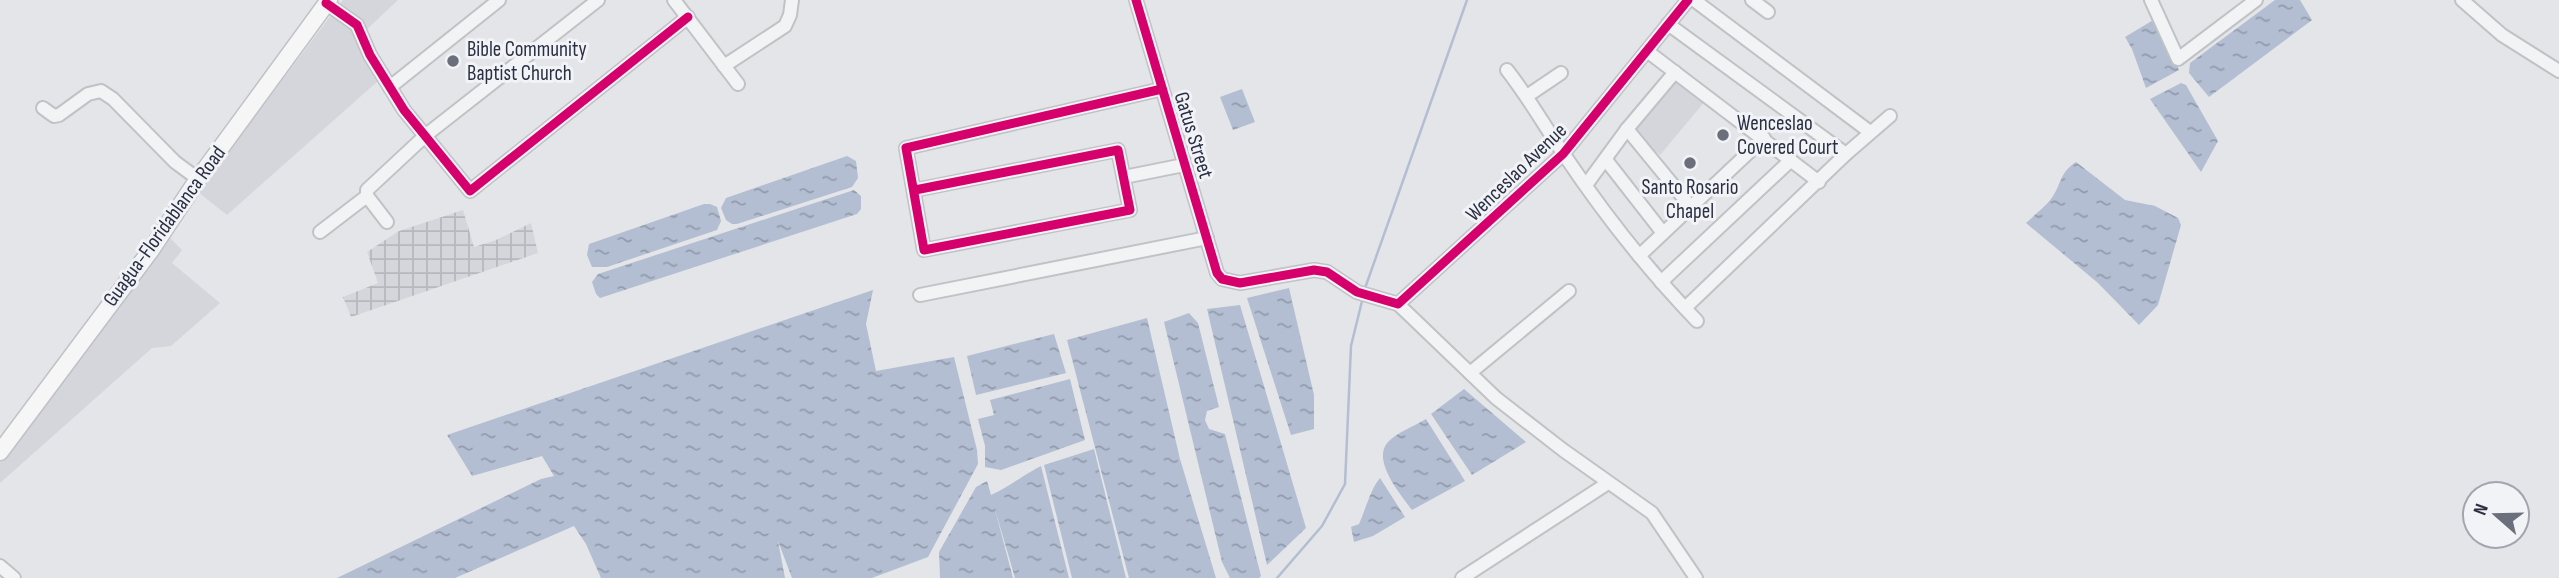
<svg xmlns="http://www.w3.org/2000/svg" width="2559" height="578" font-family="'Sofia Sans Condensed',sans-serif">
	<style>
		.built { fill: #d4d6dc }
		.industrial { fill: url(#industrial-grid) }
		.water { fill: url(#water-ripples) }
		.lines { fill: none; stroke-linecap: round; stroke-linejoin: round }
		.stream { stroke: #b3bed2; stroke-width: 2.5 }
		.minor-casing { stroke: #c1c2c5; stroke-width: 16 }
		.major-casing { stroke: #c0c1c6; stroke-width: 19 }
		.minor { stroke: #f2f3f5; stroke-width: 12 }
		.major { stroke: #f6f6f7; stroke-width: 16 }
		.cycleway-casing { stroke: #f1f3f7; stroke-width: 13 }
		.cycleway { stroke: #d6006c; stroke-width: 9 }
		.poi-dot { fill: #6b6f7b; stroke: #f1f3f7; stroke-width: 2.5 }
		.labels { text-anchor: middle; stroke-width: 6; stroke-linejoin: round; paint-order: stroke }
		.poi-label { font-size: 21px; fill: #2a2f41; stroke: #f1f3f7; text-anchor: start }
		.street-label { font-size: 21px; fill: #2a2f41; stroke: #f1f3f7 }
	</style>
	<defs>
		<pattern id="industrial-grid" width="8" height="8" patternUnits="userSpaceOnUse" patternTransform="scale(1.75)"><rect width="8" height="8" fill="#d4d6dc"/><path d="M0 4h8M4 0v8" fill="none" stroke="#b6b8be"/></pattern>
		<pattern id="water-ripples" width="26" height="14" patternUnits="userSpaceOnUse" patternTransform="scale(1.75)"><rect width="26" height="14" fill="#b3bed2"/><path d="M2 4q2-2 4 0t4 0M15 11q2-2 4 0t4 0" fill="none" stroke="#929bac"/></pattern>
	</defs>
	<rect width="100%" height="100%" fill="#e4e5e8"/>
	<!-- built -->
	<g class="built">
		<polygon points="343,0 398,0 367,29 339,5"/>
		<polygon points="332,14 346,23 355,31 378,81 227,215 198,192"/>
		<polygon points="1675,75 1706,100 1660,155 1630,129"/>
		<polygon points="168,236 182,250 172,263 220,303 171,346 152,348 0,483 0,463"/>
	</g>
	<!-- industrial -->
	<polygon class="industrial" points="463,210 474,247 496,240 531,223 538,253 351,317 343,297 378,283 367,252 399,231"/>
	<!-- water -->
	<g class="water">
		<polygon points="2275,0 2300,0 2312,20 2209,97 2189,73 2190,63"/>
		<polygon points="2155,19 2179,70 2146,88 2132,49 2125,37"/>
		<polygon points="2181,83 2186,85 2218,141 2201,172 2150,99"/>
		<polygon points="1242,89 1255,122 1233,130 1220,97"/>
		<polygon points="847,156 856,161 858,178 852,187 737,224 732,224 726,220 721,208 726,198"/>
		<path d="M2076,162L2125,200L2155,206L2178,218L2181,225L2158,305L2139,325L2098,283L2026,223C2034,215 2044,208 2051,199C2062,184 2059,173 2076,162Z"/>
		<polygon points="854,190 861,196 861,209 857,214 600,298 596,294 592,282 598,274"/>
		<polygon points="704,204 710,204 717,207 721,221 717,230 607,267 592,267 587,255 589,244"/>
		<polygon points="1289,288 1314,395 1314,429 1291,435 1247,298"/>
		<polygon points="873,290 866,324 876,371 954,357 977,450 978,464 928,557 872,578 792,578 778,541 785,578 601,578 586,544 574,526 455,578 337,578 541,479 554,476 542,456 472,476 447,435"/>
		<polygon points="1240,305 1306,528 1267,565 1207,309"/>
		<polygon points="1189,313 1198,323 1219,407 1207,411 1205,420 1209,429 1225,434 1261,576 1259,578 1230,578 1222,562 1164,322"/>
		<polygon points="1147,318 1180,459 1216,578 1129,578 1067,340"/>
		<polygon points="1054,334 1066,373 976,395 967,356"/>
		<polygon points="1070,379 1085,440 1001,470 985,467 985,446 978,419 994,415 990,400"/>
		<polygon points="1464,389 1526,442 1472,475 1431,414"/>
		<path d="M1426,419L1465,481L1412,510C1401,495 1371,460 1388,442C1397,432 1415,426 1426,419Z"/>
		<polygon points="1094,449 1126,578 1072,578 1044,465"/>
		<path d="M1041,466L1069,578H1015L994,506L1013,578H940L939,552L976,487L987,481L991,495C1009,487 1023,475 1041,466Z"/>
		<path d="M1380,478L1405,517L1373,536L1354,542L1351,527L1359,524C1365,511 1371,488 1380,478Z"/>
	</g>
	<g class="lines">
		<!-- stream -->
		<g class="stream">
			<polyline points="1364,291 1467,0"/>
			<polyline points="1277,578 1322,526 1345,484 1351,346 1363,297"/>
		</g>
		<!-- minor casing -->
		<g class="minor-casing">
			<g id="minor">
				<polyline points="674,0 738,84"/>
				<polyline points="1136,0 1217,273 1222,279 1240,283 1314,270 1327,272 1357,292 1398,304 1563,154 1688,0"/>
				<polyline points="1694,0 1870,132"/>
				<polyline points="1752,0 1768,12"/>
				<polyline points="2151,0 2178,59 2256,0"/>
				<polyline points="2462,0 2502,35 2559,71"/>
				<polyline points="326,3 357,25 370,55 404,110 470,191 688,17"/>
				<polyline points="1668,24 1846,154"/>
				<polyline points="1647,51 1819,182"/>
				<polyline points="724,66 785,26 790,15 792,0"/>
				<path d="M1507,70C1529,98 1545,127 1565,156C1604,214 1648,270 1697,321"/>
				<polyline points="390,87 499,0"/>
				<polyline points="1527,96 1561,73"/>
				<polyline points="43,108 54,116 59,115 88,94 101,91 113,99 175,162 198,179"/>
				<polyline points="1627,129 1691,207"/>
				<polyline points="1606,160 1663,233"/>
				<polyline points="1124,177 1184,165"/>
				<polyline points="1586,185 1627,129 1675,72"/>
				<polyline points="915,190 1118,150 1130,210 924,250 906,148 1162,89"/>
				<polyline points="387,222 367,196 367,190 426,135 598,0"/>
				<polyline points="320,232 367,196"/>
				<polyline points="1639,256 1764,138"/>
				<polyline points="1661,282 1791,160"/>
				<polyline points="920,295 1207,238"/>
				<polyline points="1398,304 1496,398 1563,450 1652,513 1696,578"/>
				<polyline points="1685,308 1846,154 1890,116"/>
				<polyline points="1470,373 1569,291"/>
				<polyline points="0,566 14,578"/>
				<polyline points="1462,578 1608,483"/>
			</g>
		</g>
		<!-- major casing -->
		<g class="major-casing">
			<polyline id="major" points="0,452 151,250 198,179 329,0"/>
		</g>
		<!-- minor -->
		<use href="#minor" class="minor"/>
		<!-- major -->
		<use href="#major" class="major"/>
		<!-- cycleway casing -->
		<g class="cycleway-casing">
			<g id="cycleway">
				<polyline points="1136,0 1217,273 1222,279 1240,283 1314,270 1327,272 1357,292 1398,304 1563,154 1688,0"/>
				<polyline points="326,3 357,25 370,55 404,110 470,191 688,17"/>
				<polyline points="915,190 1118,150 1130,210 924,250 906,148 1162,89"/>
			</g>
		</g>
		<!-- cycleway -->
		<use href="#cycleway" class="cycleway"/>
	</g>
	<!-- markers -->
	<g class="poi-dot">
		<circle cx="453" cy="61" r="7"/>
		<circle cx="1723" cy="135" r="7"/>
		<circle cx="1690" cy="163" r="7"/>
	</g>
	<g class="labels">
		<!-- poi labels -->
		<g class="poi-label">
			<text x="467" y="56">Bible Community<tspan x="467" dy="24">Baptist Church</tspan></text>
			<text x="1737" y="130">Wenceslao<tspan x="1737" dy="24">Covered Court</tspan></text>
			<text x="1690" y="194" text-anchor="middle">Santo Rosario<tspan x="1690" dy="24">Chapel</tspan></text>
		</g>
		<!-- street labels -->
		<g class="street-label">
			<text transform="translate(1194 135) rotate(73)" y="7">Gatus Street</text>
			<text transform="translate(1516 172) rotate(-44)" y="7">Wenceslao Avenue</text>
			<text transform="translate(164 226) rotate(-54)" y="7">Guagua-Floridablanca Road</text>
		</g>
	</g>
	<!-- north arrow -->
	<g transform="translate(2496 515) rotate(290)"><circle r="33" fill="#f1f3f7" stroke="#a1a5ae" stroke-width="2"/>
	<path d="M0-5L12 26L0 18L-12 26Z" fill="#6b6f7b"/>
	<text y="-10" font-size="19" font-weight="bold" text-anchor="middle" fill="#2a2f41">N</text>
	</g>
</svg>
